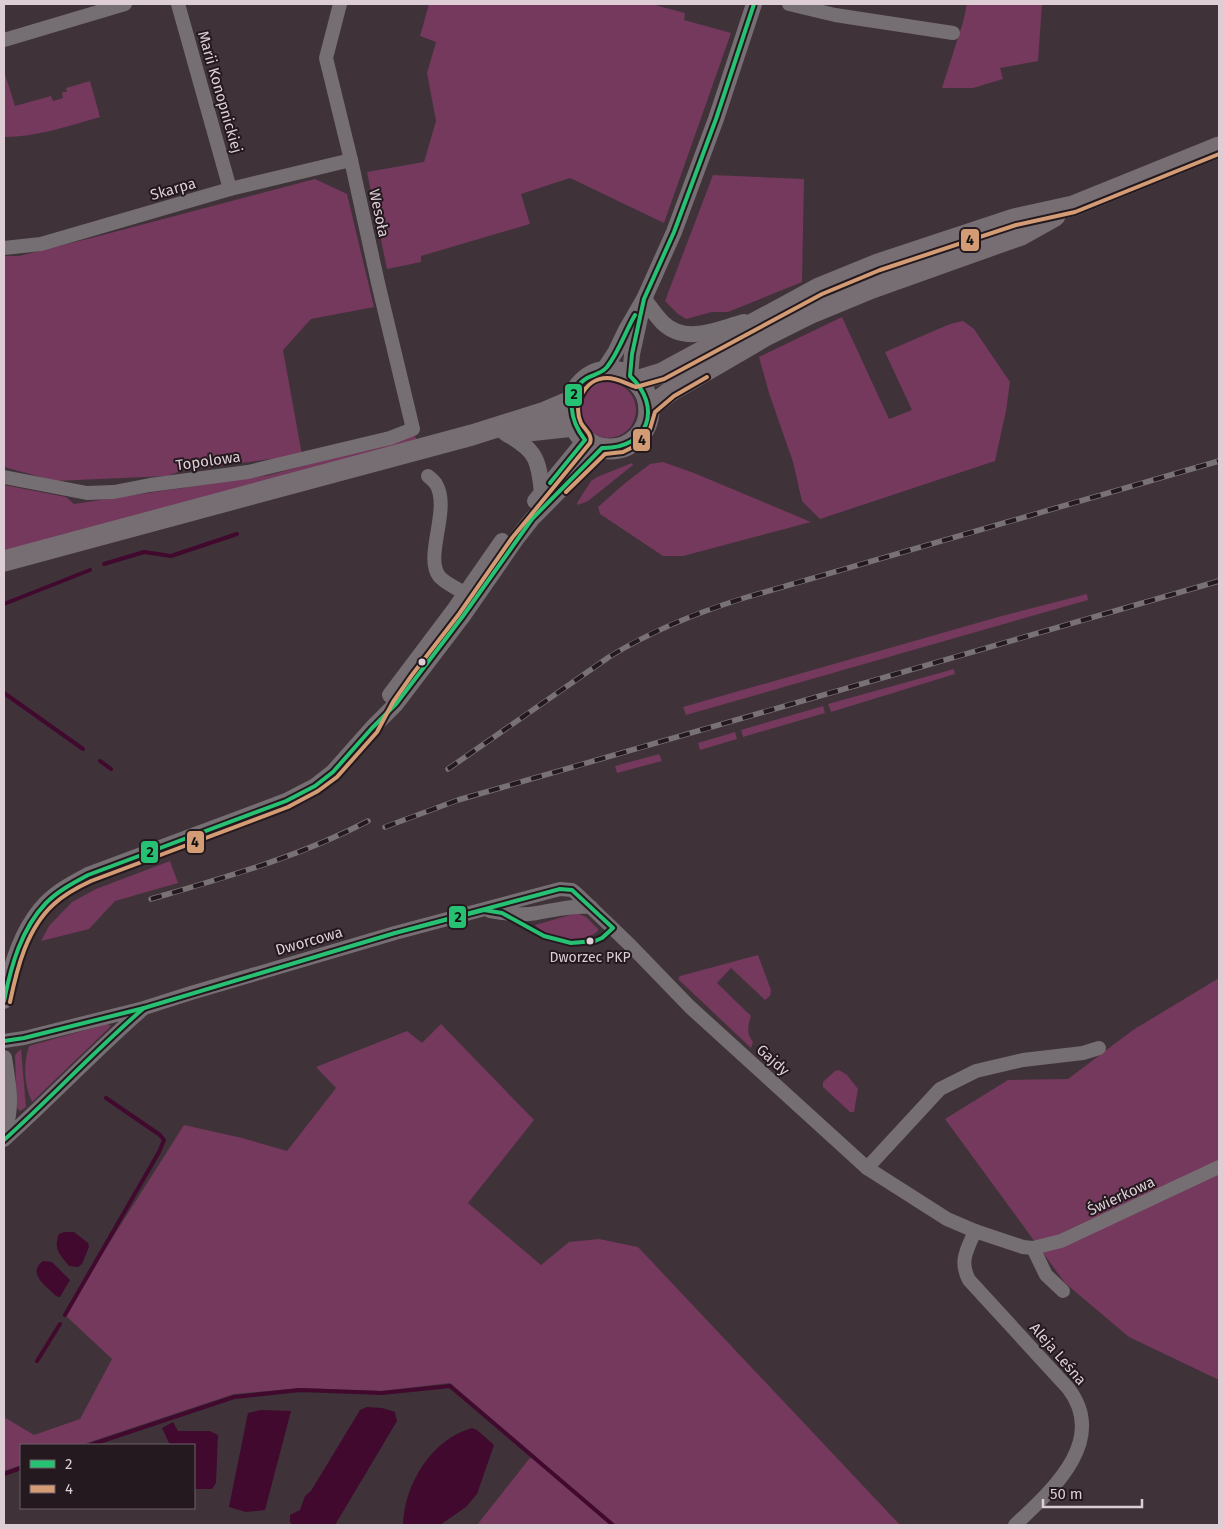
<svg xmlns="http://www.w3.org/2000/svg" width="1223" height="1529" font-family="'Fira Sans',sans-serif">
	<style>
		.green { fill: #74395c }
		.water { fill: #41092e }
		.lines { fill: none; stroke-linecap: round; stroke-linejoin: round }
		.stream { stroke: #41092e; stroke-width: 4 }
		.minor { stroke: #756e72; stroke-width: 14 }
		.tertiary { stroke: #756e72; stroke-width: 16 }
		.primary { stroke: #766e73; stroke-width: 21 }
		.rail-casing { stroke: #797275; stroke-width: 5.5 }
		.rail { stroke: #24191f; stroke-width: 4; stroke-dasharray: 11; stroke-linecap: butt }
		.bus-1-casing { stroke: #24191f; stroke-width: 8 }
		.bus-2-casing { stroke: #24191f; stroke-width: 8 }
		.bus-1 { stroke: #26c172; stroke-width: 4 }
		.bus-2 { stroke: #d39c74; stroke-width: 4 }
		.bus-dot { fill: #ddced5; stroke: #24191f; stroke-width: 2 }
		.labels { text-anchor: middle; stroke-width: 4; stroke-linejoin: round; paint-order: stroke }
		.bus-label { font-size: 14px; fill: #ddced5; stroke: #24191f }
		.street-label { font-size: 15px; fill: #ddced5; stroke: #24191f }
		.line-badge { stroke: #24191f; stroke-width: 2 }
		.pale-badge-label { font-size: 14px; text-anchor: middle; font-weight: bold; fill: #111 }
	</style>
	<rect width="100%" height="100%" fill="#3f3239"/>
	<!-- green -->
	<g class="green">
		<polygon points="429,4 651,4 685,13 684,20 731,33 664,223 570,178 521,194 530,224 421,256 421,262 387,269 367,172 424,162 436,121 427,73 436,42 420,36"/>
		<polygon points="967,4 1042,4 1038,61 1000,68 1003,79 973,88 942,88 963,22"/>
		<path d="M4,71L15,106L51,96L53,101L63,98L62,92H67L66,88L90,81L100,117C68,126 37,137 4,137Z"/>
		<polygon points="713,175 804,179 802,282 728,312 712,312 686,319 678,314 665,301"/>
		<polygon points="315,179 347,194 374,307 311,319 283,350 302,455 181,471 167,476 55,481 4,467 4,256 19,256 99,236"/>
		<polygon points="842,317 889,419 912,410 885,352 950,324 963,321 974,329 1010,382 1006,411 995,461 820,519 802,501 793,462 769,393 759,357"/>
		<circle cx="608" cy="410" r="28"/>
		<polygon points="414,435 418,441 4,551 4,485 66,497 74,504 270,475"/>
		<polygon points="663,462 694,473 811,522 683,556 663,556 600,514 598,507 624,484 650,464"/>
		<polygon points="632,463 633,465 588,501 578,505 577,503 591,481 597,477"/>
		<polygon points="1087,594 1088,600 686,715 683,707 998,617"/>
		<polygon points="954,669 955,674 831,712 828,704"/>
		<polygon points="823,706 825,713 743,737 741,730"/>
		<polygon points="735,732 737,739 700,750 698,743"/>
		<polygon points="659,754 662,761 617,773 615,766"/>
		<polygon points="170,861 178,883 115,901 89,929 41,941 49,926 72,902 96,889"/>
		<path d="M577,913L586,917L598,929V931C582,945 549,940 535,925Z"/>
		<path d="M758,955L771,990L770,996L765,1000L731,968L717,983L751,1016C748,1026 746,1033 753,1042L751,1048L678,979L680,976Z"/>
		<polygon points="1219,978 1219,1380 1129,1337 1065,1283 945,1119 1008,1080 1068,1079 1133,1030"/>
		<path d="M107,1024L110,1025V1027L32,1102C24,1085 23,1064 29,1046Z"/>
		<polygon points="441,1024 534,1120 468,1203 541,1265 569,1242 599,1239 638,1247 900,1525 477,1525 529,1459 535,1456 450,1383 381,1391 300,1388 234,1394 81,1445 21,1445 21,1465 4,1471 4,1417 34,1435 80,1419 112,1359 64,1314 184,1125 242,1138 287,1151 336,1088 316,1067 407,1031 422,1043"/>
		<polygon points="21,1049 26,1107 20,1111 17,1108 15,1055"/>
		<polygon points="839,1070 847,1075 858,1089 854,1112 850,1112 823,1087 823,1082 835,1071"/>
	</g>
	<!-- water -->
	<g class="water">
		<path d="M64,1232H74L88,1243L89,1247L82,1264L78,1267L69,1266C60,1254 53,1250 59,1234Z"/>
		<path d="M43,1261L52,1262L70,1280L60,1297L56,1296C47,1287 26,1273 43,1261Z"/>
		<polygon points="367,1407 382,1408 395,1412 397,1421 335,1525 292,1525 290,1522 290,1515 300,1510 305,1496 311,1491 360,1410"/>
		<polygon points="261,1410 291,1411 265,1510 246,1512 229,1507 248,1413"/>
		<polygon points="173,1422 178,1431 210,1431 218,1435 216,1483 212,1489 194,1489 194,1445 170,1445 162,1428"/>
		<path d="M472,1428L477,1430L494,1445L477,1494L466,1507L440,1525H403C404,1484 432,1439 472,1428Z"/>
	</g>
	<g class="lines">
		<!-- stream -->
		<g class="stream">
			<polyline points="104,564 144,552 171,556 237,534"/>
			<polyline points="4,604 90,570"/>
			<polyline points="4,693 83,749"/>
			<polyline points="100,761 111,769"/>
			<polyline points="65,1315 159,1152 164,1140 160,1135 106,1098"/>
			<polyline points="37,1361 60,1324"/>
			<polyline points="90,1445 234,1397 300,1390 382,1393 450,1386 613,1525"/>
			<polyline points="4,1474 21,1468"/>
		</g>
		<!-- minor -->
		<g class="minor">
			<polyline points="178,4 230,189"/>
			<polyline points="789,4 835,15 953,33"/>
			<polyline points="4,40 125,4"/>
			<polyline points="4,248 41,244 230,189 351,160"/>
			<path d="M428,476C430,478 434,481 436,484C451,509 424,556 439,576C445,584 466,593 475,599"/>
			<polyline points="4,477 87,493 114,492 150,485 248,472 390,438 413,429 378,283 351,160 326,58 340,4"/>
			<path d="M490,911C506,914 521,916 537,913C556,910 572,905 591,907"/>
			<polyline points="4,1041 24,1038 144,1008 191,993 395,933 560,889 572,890 577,894 630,945 690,1007 867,1168 947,1219 975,1231 1023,1247 1033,1248 1061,1241 1219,1167"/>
			<path d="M4,1140C51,1098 94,1052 142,1010"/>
			<polyline points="867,1168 940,1089 976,1071 1023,1060 1083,1053 1099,1048"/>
			<path d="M975,1231C967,1250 959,1261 969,1280L1068,1388C1109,1441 1051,1491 1015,1525"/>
			<polyline points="1033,1248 1046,1275 1063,1291"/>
		</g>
		<!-- tertiary -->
		<g class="tertiary">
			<path d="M644,299C650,307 656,316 663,323C686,345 718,329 744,322"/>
			<polyline points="603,371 616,351 626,330 644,299 674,232 716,119 754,4"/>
			<polyline points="630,376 632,354 641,313"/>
			<path d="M505,433C536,450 539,459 542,494"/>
			<polyline points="535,501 585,440"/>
			<polyline points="390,695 454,610 502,541"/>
			<path d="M4,1001C10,967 21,929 46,903C58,891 73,883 88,875L286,801L315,786L333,772L372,728L396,704L463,616L517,538L532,519L602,448"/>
			<path d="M4,1058C8,1083 13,1106 4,1131"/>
		</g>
		<!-- primary -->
		<g class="primary">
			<circle cx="610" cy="410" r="39"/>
			<polyline points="636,381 662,373 819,288 878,264 1014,219 1073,206 1219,147"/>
			<polyline points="649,408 671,391 767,335 809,314 872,288 1021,235 1055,216"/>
			<polyline points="510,433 574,426"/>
			<polyline points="4,561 472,435 545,412 571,401"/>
		</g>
		<!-- rail casing -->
		<g class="rail-casing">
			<g id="rail">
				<path d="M448,769L609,657C651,631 696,613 744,598L1219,461"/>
				<polyline points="385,827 458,800 1219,581"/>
				<path d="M151,899C226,877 299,857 368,821"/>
			</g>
		</g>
		<!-- rail -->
		<use href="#rail" class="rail"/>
		<!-- bus-1 casing -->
		<g class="bus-1-casing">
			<g id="bus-1">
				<path d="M550,483L585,440C571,422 563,393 587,378C594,374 601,374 607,367C619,352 625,332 635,315"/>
				<polygon points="560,889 572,890 613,928 602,938 595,941 571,943 544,936 502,913 484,910 395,933"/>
				<path d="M4,1001C11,966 21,929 46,903C58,891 73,883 88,875L286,801L315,786L333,772L372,728L396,704L463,616L532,519L602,448C649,449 663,407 630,376L632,354L644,299L674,232L716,119L754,4"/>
				<polyline points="144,1008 395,933"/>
				<polyline points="4,1041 24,1038 144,1008"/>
				<path d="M4,1140C52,1097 95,1050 144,1008"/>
			</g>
		</g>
		<!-- bus-2 casing -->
		<g class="bus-2-casing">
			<g id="bus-2">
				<polyline points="566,492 605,454 623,452 639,444 650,429 655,412 674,396 707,377"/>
				<path d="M10,1002C17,968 27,928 54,904C65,894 78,887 91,881L288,807L318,791L337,777L377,732L393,702L412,675L459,614L512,538L590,443C593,435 585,430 581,423C572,404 585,378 607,378C618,378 626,384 636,387L664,379L822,294L880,270L1016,225L1075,212L1219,154"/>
			</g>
		</g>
		<!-- bus-1 -->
		<use href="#bus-1" class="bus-1"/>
		<!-- bus-2 -->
		<use href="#bus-2" class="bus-2"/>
	</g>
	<!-- markers -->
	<g class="bus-dot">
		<circle cx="422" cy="662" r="4.5"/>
		<circle cx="590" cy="941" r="4.5"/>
	</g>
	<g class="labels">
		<!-- bus labels -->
		<g class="bus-label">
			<text x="590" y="962">Dworzec PKP</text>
		</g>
		<!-- street labels -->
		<g class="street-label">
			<text transform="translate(220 92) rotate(74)" y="5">Marii Konopnickiej</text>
			<text transform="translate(173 189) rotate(-16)" y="5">Skarpa</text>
			<text transform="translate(379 213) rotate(78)" y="5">Wesoła</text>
			<text transform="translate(208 461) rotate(-8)" y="5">Topolowa</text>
			<text transform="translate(309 941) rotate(-16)" y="5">Dworcowa</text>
			<text transform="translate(773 1060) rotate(42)" y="5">Gajdy</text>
			<text transform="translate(1121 1196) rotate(-25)" y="5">Świerkowa</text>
			<text transform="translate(1058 1354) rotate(49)" y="5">Aleja Leśna</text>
		</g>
	</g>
	<g class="line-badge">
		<rect x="960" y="228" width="20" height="24" rx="5" fill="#d39c74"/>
		<rect x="564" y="383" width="19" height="24" rx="5" fill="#26c172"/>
		<rect x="632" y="428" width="19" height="24" rx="5" fill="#d39c74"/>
		<rect x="186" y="830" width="19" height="24" rx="5" fill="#d39c74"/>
		<rect x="140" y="840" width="19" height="24" rx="5" fill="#26c172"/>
		<rect x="448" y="905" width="19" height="24" rx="5" fill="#26c172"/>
	</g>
	<g class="pale-badge-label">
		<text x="970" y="245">4</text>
		<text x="574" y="399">2</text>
		<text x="642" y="445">4</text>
		<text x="195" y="847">4</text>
		<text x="150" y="857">2</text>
		<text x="458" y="922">2</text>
	</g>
	<!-- border -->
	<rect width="1223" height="1529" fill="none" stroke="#ddced5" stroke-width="10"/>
	<!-- legend -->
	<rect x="20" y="1444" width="175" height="65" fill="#24191f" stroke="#6e6168"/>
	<rect x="30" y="1460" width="25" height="8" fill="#26c172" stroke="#6e6168"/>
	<text x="65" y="1469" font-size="15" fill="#ddced5">2</text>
	<rect x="30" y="1485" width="25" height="8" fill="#d39c74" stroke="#6e6168"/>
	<text x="65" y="1494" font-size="15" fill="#ddced5">4</text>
	<!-- scale -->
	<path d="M1043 1499v8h99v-8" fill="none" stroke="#ddced5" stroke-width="2.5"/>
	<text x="1050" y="1499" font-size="15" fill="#ddced5" stroke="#24191f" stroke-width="4" paint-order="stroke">50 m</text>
</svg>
